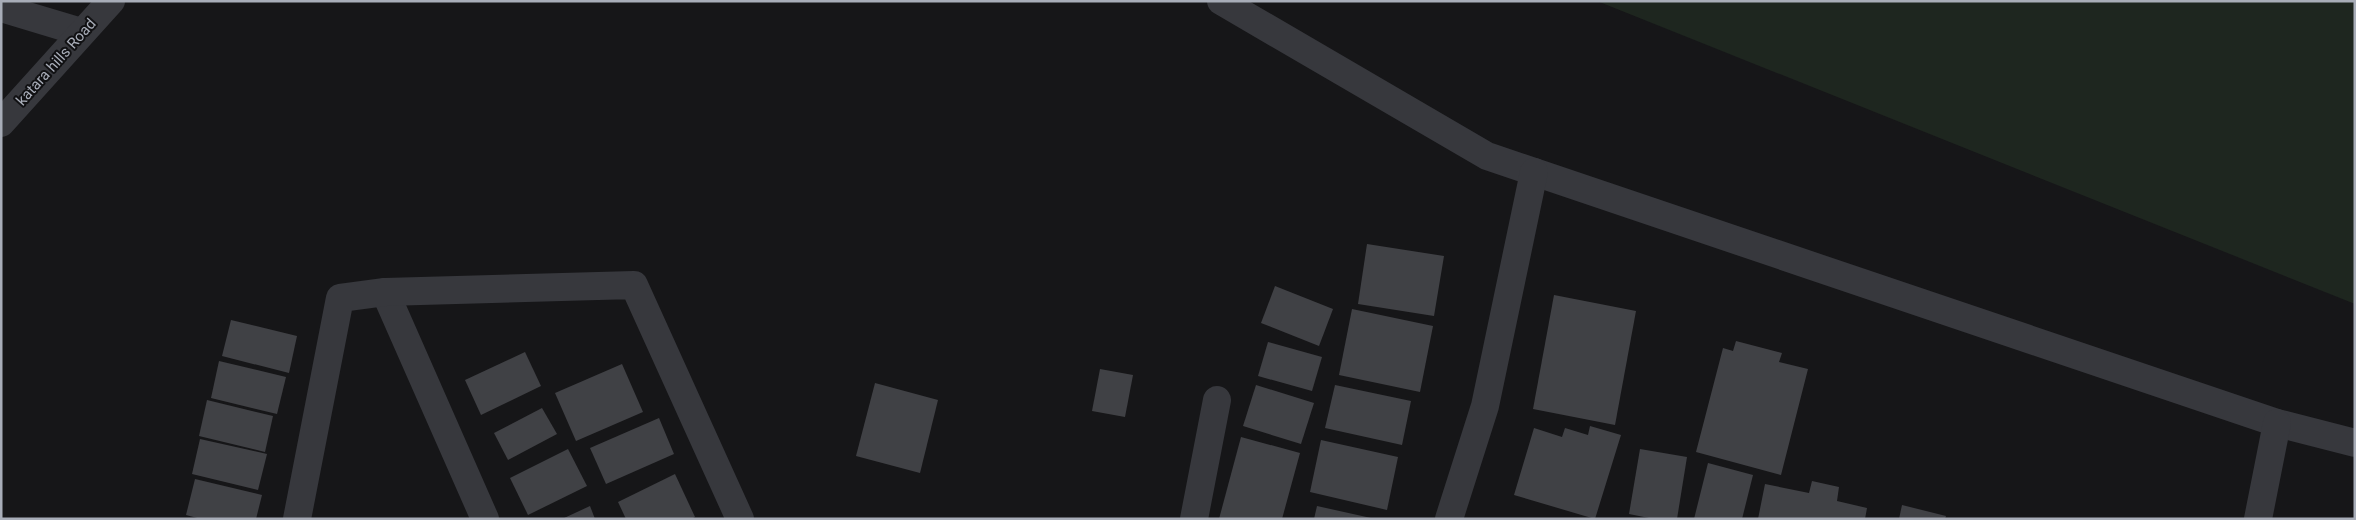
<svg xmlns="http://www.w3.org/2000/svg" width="2356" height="520" font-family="Roboto,sans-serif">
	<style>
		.green { fill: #1e261f }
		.building { fill: #404145 }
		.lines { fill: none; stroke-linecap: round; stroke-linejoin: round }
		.minor { stroke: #37383d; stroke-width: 28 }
		.labels { text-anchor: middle; stroke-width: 4; stroke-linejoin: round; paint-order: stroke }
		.street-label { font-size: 15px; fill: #a8adb8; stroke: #111113 }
	</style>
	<rect width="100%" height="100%" fill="#161618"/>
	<!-- green -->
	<polygon class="green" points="1597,1 2355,1 2355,304"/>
	<!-- building -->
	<g class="building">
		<polygon points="1367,244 1444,256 1434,316 1358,304"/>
		<polygon points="1275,286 1333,309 1319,346 1261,323"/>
		<polygon points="1554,295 1636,311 1615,425 1533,409"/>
		<polygon points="1352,309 1433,326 1420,392 1339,375"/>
		<polygon points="231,320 297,336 289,373 222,356"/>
		<polygon points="1736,341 1782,353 1779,362 1808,369 1781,475 1696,452 1723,348 1733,351"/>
		<polygon points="1268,342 1322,357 1312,391 1258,376"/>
		<polygon points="525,352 541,386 481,415 465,380"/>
		<polygon points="219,361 286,377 277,414 211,398"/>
		<polygon points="622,364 643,412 576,441 555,393"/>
		<polygon points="1100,369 1133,375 1125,417 1092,411"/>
		<polygon points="875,383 938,400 920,473 856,456"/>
		<polygon points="1256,385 1314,403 1301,444 1243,426"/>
		<polygon points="1335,385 1411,401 1402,445 1325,428"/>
		<polygon points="207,400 273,416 265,452 199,436"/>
		<polygon points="542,408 557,434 508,460 494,433"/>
		<polygon points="659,418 674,454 606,484 590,448"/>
		<polygon points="1590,426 1621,435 1595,519 1514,495 1534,428 1562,437 1565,428 1588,435"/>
		<polygon points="1241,437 1300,453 1282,519 1219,519"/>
		<polygon points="200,439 267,454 258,490 192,474"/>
		<polygon points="1321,440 1398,457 1387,510 1310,492"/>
		<polygon points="568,449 587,486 528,515 510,478"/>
		<polygon points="1640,449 1687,457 1677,519 1654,519 1629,514"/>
		<polygon points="1708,463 1753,475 1742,519 1694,519"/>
		<polygon points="675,474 695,517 691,519 626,519 618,502"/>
		<polygon points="195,479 262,495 256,519 201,519 186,515"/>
		<polygon points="1812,481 1839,487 1837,501 1867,508 1865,519 1758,519 1765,484 1809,493"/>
		<polygon points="1902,505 1946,516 1945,519 1899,519"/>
		<polygon points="590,506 595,519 562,519"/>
		<polygon points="1317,506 1371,518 1371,519 1314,519"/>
	</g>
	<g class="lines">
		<!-- minor -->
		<g class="minor">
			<polyline points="1221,1 1487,156 2277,423 2355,443"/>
			<polyline points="1,8 81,32"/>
			<polyline points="1,123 111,1"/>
			<polyline points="385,292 485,519"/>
			<polyline points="297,519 340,298 385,292 634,285 740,519"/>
			<polyline points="1194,519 1217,400"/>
			<polyline points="1449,519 1485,406 1534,172"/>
			<polyline points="2258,519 2277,423"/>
		</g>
	</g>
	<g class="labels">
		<!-- street labels -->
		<g class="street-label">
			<text transform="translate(56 62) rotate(-48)" y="5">katara hills Road</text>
		</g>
	</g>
	<!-- border -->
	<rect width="2356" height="520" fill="none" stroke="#a8adb8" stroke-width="5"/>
</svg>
